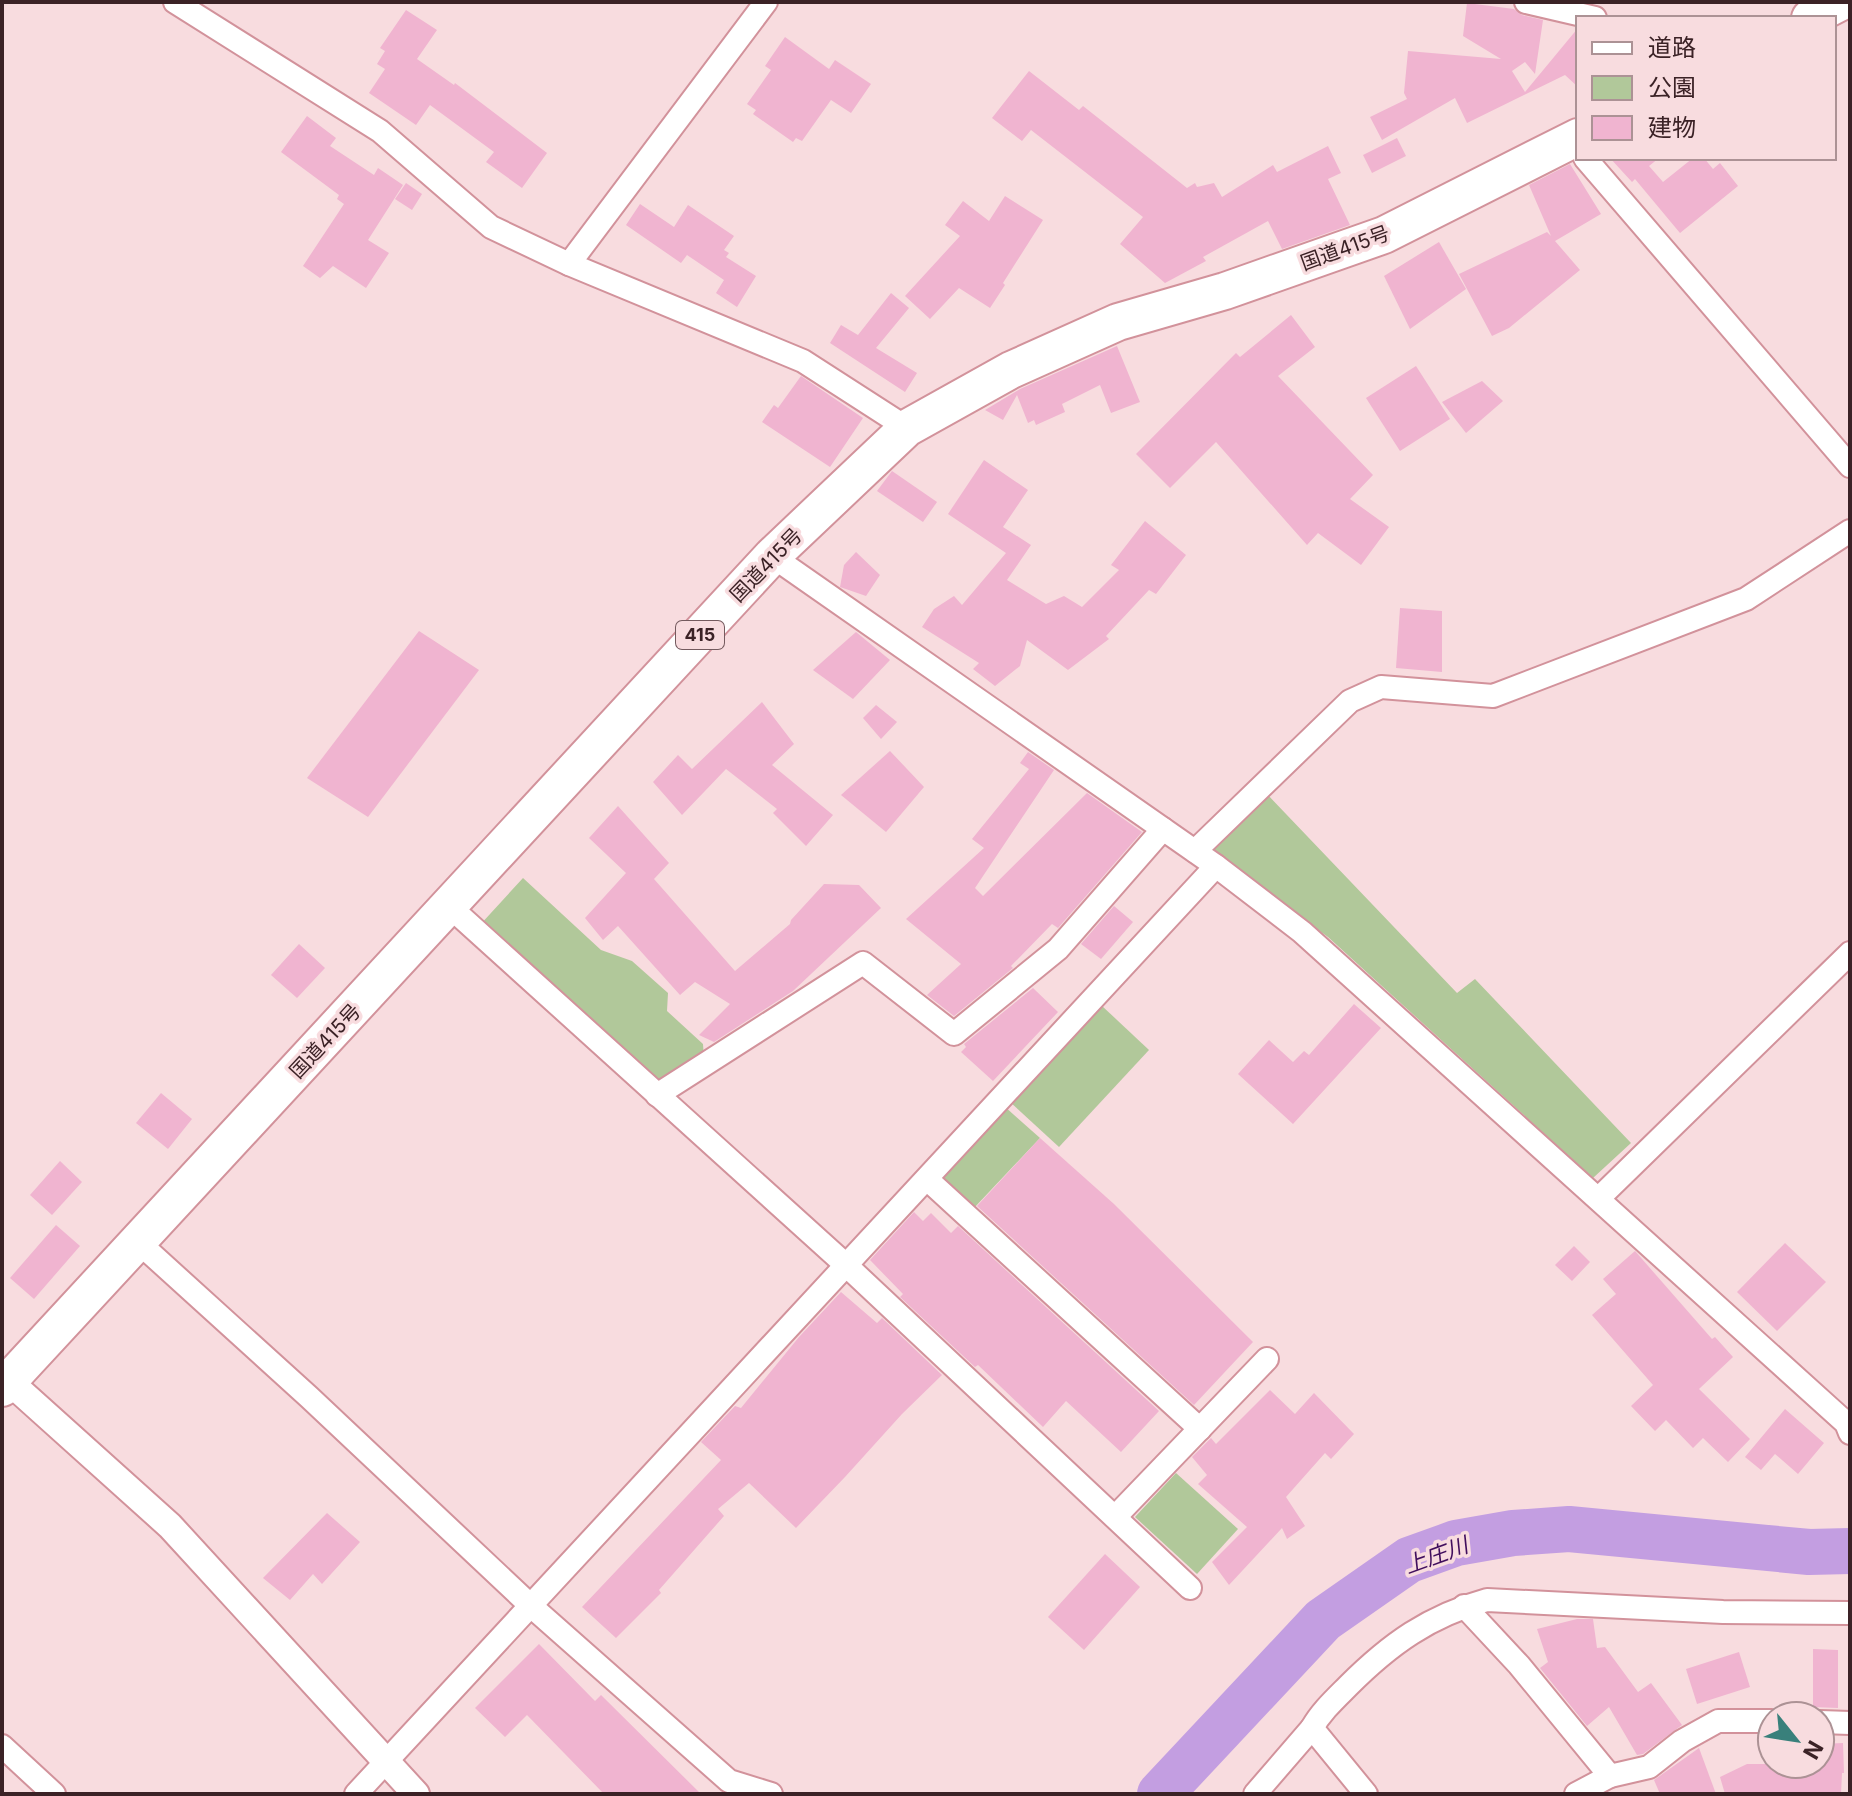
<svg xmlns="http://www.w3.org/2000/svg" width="1852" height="1796" font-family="Inter,'Noto Sans JP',sans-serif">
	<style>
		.green { fill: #b1c89a }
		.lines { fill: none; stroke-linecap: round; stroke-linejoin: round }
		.river { stroke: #c39ee1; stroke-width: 46 }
		.building { fill: #f0b4d0 }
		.minor-casing { stroke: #d2929b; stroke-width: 26 }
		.tertiary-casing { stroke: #d2929b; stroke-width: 30 }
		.trunk-casing { stroke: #d2929b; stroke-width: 40 }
		.minor { stroke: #fff; stroke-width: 22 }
		.tertiary { stroke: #fff; stroke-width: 26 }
		.trunk { stroke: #fff; stroke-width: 36 }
		.labels { text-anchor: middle; stroke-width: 7; stroke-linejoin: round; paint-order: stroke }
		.shield { fill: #f8dcdf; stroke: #745a5e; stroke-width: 2 }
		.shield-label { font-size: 18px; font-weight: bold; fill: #3b2226 }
		.street-label { font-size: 20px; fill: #3b2226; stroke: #f8dcdf }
		.water-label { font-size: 22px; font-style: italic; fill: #410e5d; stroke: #f8dcdf }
	</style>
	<rect width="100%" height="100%" fill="#f8dcdf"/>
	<!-- green -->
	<g class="green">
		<polygon points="1265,792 1457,993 1475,979 1631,1143 1593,1178 1328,937 1210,852"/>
		<polygon points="523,878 601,950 632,961 668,993 667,1011 703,1044 704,1059 659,1088 479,926"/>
		<polygon points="1101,1005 1149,1050 1059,1147 1010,1102"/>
		<polygon points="1004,1106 1040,1138 974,1208 938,1178"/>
		<polygon points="1176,1473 1238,1529 1197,1574 1135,1517"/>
	</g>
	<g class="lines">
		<!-- river -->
		<polyline class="river" points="1160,1794 1323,1620 1409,1560 1456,1543 1513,1533 1569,1529 1809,1552 1850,1551"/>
	</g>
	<!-- building -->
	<g class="building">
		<polygon points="1467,3 1514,9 1522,15 1543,20 1535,74 1525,62 1512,71 1525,92 1578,28 1578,87 1565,75 1467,123 1455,98 1382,140 1370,117 1407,99 1404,93 1408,51 1501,59 1463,36"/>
		<polygon points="406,10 437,30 417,59 454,85 455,83 547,153 522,188 486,162 494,152 430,105 416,125 369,93 385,69 377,64 385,51 380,48"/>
		<polygon points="785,37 829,69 835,60 871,84 851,113 831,100 802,141 796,138 793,142 753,114 756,110 747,104 771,70 765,66"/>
		<polygon points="1029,71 1079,110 1083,106 1187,188 1195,183 1197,187 1214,183 1222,197 1273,165 1277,172 1328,146 1341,173 1328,179 1350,225 1282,249 1268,221 1203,257 1206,261 1165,283 1120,244 1143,217 1031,130 1022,141 992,118"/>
		<polygon points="307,116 336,138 330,146 374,175 378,168 403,185 368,240 389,253 366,288 333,266 320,278 303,266 344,204 337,199 339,195 281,152"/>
		<polygon points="1397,138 1406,156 1372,173 1363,155"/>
		<polygon points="1610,158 1659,158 1649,166 1663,182 1693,158 1704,158 1713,169 1720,163 1738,186 1680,233 1635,179 1632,182"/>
		<polygon points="1570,164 1601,214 1555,241 1580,270 1509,328 1492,336 1459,274 1547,232 1551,236 1529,185"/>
		<polygon points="406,183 422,194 412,210 395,199"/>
		<polygon points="1005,196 1043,220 1003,283 1005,285 990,308 959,288 930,319 905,296 960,236 945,225 963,201 989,221"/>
		<polygon points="640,204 674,227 688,205 734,236 724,250 729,253 726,257 756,276 737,307 716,293 724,280 687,255 681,263 626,225"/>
		<polygon points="1439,242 1466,289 1410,329 1384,276"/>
		<polygon points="891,293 909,308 876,348 917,373 905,392 830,343 841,325 858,335"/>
		<polygon points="1291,315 1315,347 1278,376 1373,475 1350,499 1389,527 1361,565 1318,533 1307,545 1216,442 1170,488 1136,454 1236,353 1240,357"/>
		<polygon points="1117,346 1140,402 1111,413 1100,385 1062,404 1065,412 1036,425 1034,420 1028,423 1017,395 1003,420 985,410 1020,389"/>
		<polygon points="1416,366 1450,419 1400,451 1366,398"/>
		<polygon points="801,376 863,418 830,467 762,422 774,405 778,408"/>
		<polygon points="1482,381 1503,401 1466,433 1442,402"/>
		<polygon points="984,460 1028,490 1003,527 1031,545 1007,580 1046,604 1064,596 1082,607 1119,570 1111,565 1145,521 1186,555 1156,594 1149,590 1106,636 1109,639 1068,670 1027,640 1020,666 995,686 973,669 979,663 922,627 934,609 954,596 962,605 1006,553 948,514"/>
		<polygon points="892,471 937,502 923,522 877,491"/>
		<polygon points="856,552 880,575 866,596 840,587 844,565"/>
		<polygon points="1400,608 1442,611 1442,672 1396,668"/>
		<polygon points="419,631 479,670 368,817 307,778"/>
		<polygon points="856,632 890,660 853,699 813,670"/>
		<polygon points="762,702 794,744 772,765 833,815 806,846 773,813 777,809 726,769 682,815 653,782 678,755 692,769"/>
		<polygon points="876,705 897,722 881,739 863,718"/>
		<polygon points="890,751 924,787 886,832 841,795"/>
		<polygon points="1028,752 1054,770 975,888 983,896 1087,793 1142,832 1058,928 1052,924 1011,966 1013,968 954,1016 927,995 961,964 906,919 984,848 972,839 1029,769 1020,763"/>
		<polygon points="618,806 669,863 654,879 735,971 790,924 791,920 824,884 859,885 881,908 793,991 714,1042 699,1035 730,1004 695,982 680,995 618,926 603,940 585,918 626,873 589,838"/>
		<polygon points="1114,906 1133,922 1101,959 1081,944"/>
		<polygon points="299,944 325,968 297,998 271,975"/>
		<polygon points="1033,988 1058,1012 993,1081 961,1052 966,1047 964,1044"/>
		<polygon points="1354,1004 1381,1028 1293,1124 1238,1074 1269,1040 1293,1062 1304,1051 1309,1055"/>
		<polygon points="161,1093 192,1119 168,1149 136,1123"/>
		<polygon points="1040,1138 1114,1204 1253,1342 1194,1405 977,1206"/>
		<polygon points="60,1161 82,1182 52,1215 30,1195"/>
		<polygon points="914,1212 923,1221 931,1213 951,1233 958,1226 1159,1411 1121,1452 1066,1401 1043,1427 978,1365 975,1367 900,1297 903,1294 870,1260"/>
		<polygon points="56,1225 80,1246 34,1299 10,1278"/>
		<polygon points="1785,1243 1826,1282 1777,1331 1737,1292"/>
		<polygon points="1574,1246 1590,1262 1572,1281 1555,1265"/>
		<polygon points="1635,1251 1712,1339 1715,1337 1733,1357 1699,1389 1750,1439 1728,1462 1703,1438 1693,1448 1666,1420 1655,1431 1631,1406 1653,1385 1592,1315 1616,1294 1603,1279"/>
		<polygon points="841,1292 877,1323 882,1318 942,1375 902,1414 845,1477 796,1528 749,1483 718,1509 724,1516 659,1590 661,1593 616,1638 582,1607 721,1460 701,1442 735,1406 741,1408 799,1337"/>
		<polygon points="1270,1390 1295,1414 1314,1393 1354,1434 1331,1459 1325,1453 1286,1497 1305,1526 1287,1539 1282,1528 1229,1585 1212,1562 1247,1527 1198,1484 1207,1475 1192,1457 1211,1438 1216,1444"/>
		<polygon points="1785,1409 1824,1443 1798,1474 1775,1454 1761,1470 1745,1457"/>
		<polygon points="327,1513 360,1542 322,1584 313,1574 290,1600 263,1578"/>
		<polygon points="1105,1554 1140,1587 1084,1650 1048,1617"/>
		<polygon points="1577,1619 1593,1619 1597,1648 1605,1647 1638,1692 1651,1683 1682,1725 1643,1754 1637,1755 1609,1707 1587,1726 1540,1668 1548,1662 1537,1629"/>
		<polygon points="539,1644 595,1701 601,1695 701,1794 604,1794 527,1715 505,1737 475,1708"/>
		<polygon points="1813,1649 1838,1650 1838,1708 1813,1707"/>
		<polygon points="1739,1652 1750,1687 1697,1704 1686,1669"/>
		<polygon points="1843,1743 1844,1773 1842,1773 1841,1794 1725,1794 1720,1777 1747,1764 1823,1764 1821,1744"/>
		<polygon points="1699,1748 1716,1794 1660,1794 1654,1780"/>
	</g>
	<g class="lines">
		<!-- minor casing -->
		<g class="minor-casing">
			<g id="minor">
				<polyline points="175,2 380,131 491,227 569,264 803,361 907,428"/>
				<polyline points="1526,2 1595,18"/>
				<polyline points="1585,158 1850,466"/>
				<polyline points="569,264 766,2"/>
				<polyline points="772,556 1216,866 1302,932 1846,1423 1850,1433"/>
				<polyline points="1195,851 1350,701 1381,687 1493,696 1746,599 1850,531"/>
				<polyline points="449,906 847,1266 1190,1588"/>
				<polyline points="657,1095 863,963 954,1034 1058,949 1163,829"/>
				<polyline points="928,1180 1200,1429"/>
				<polyline points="1599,1198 1850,953"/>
				<polyline points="137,1241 309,1397 531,1606 729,1781 771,1794"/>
				<polyline points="1115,1517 1267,1359"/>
				<polyline points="1464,1606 1519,1665 1610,1776 1576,1794"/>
				<polyline points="1820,1722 1850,1723"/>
				<polyline points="2,1746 54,1794"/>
				<polyline points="1610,1776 1649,1767 1682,1741 1718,1721 1772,1721"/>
				<polyline points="356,1794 1216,866"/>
				<polyline points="1255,1794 1312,1728"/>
				<path d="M1366,1794L1312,1728C1321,1712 1334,1700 1348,1686C1390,1644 1429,1616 1487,1600L1723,1612L1850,1613"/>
			</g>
		</g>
		<!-- tertiary casing -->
		<g class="tertiary-casing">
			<polyline id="tertiary" points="2,1375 170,1526 416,1794"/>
		</g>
		<!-- trunk casing -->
		<g class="trunk-casing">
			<g id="trunk">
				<polyline points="1810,18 1841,2"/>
				<polyline points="2,1388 772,556 907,428 1011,370 1118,322 1225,291 1384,235 1578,137"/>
			</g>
		</g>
		<!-- minor -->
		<use href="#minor" class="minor"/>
		<!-- tertiary -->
		<use href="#tertiary" class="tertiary"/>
		<!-- trunk -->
		<use href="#trunk" class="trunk"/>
	</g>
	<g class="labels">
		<!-- shield labels -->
		<rect class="shield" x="676" y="621" width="48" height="28" rx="6"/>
		<g class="shield-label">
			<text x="700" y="641">415</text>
		</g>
		<!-- street labels -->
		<g class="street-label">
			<text transform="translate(1345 248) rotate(-20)" y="7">国道415号</text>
			<text transform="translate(766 565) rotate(-46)" y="7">国道415号</text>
			<text transform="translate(325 1041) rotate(-47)" y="7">国道415号</text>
		</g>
		<!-- water labels -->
		<g class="water-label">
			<text transform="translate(1436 1555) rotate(-20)" y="8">上庄川</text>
		</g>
	</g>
	<!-- border -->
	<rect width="1852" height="1796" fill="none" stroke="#3b2226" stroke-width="8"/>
	<!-- legend -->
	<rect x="1576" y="16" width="260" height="144" fill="#f8dcdf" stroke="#ac9295" stroke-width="2"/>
	<rect x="1592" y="42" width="40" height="12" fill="#ffffff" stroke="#ac9295" stroke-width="2"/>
	<text x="1648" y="56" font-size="24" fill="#3b2226">道路</text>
	<rect x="1592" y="76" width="40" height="24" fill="#b1c89a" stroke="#ac9295" stroke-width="2"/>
	<text x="1648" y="96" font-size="24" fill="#3b2226">公園</text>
	<rect x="1592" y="116" width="40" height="24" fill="#f0b4d0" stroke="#ac9295" stroke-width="2"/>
	<text x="1648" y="136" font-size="24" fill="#3b2226">建物</text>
	<!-- north arrow -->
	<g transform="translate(1796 1740) rotate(120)"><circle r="38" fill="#f8dcdf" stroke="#ac9295" stroke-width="2"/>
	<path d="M0-6L14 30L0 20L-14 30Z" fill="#39807b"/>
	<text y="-12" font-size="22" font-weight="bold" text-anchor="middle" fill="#3b2226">N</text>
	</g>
</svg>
